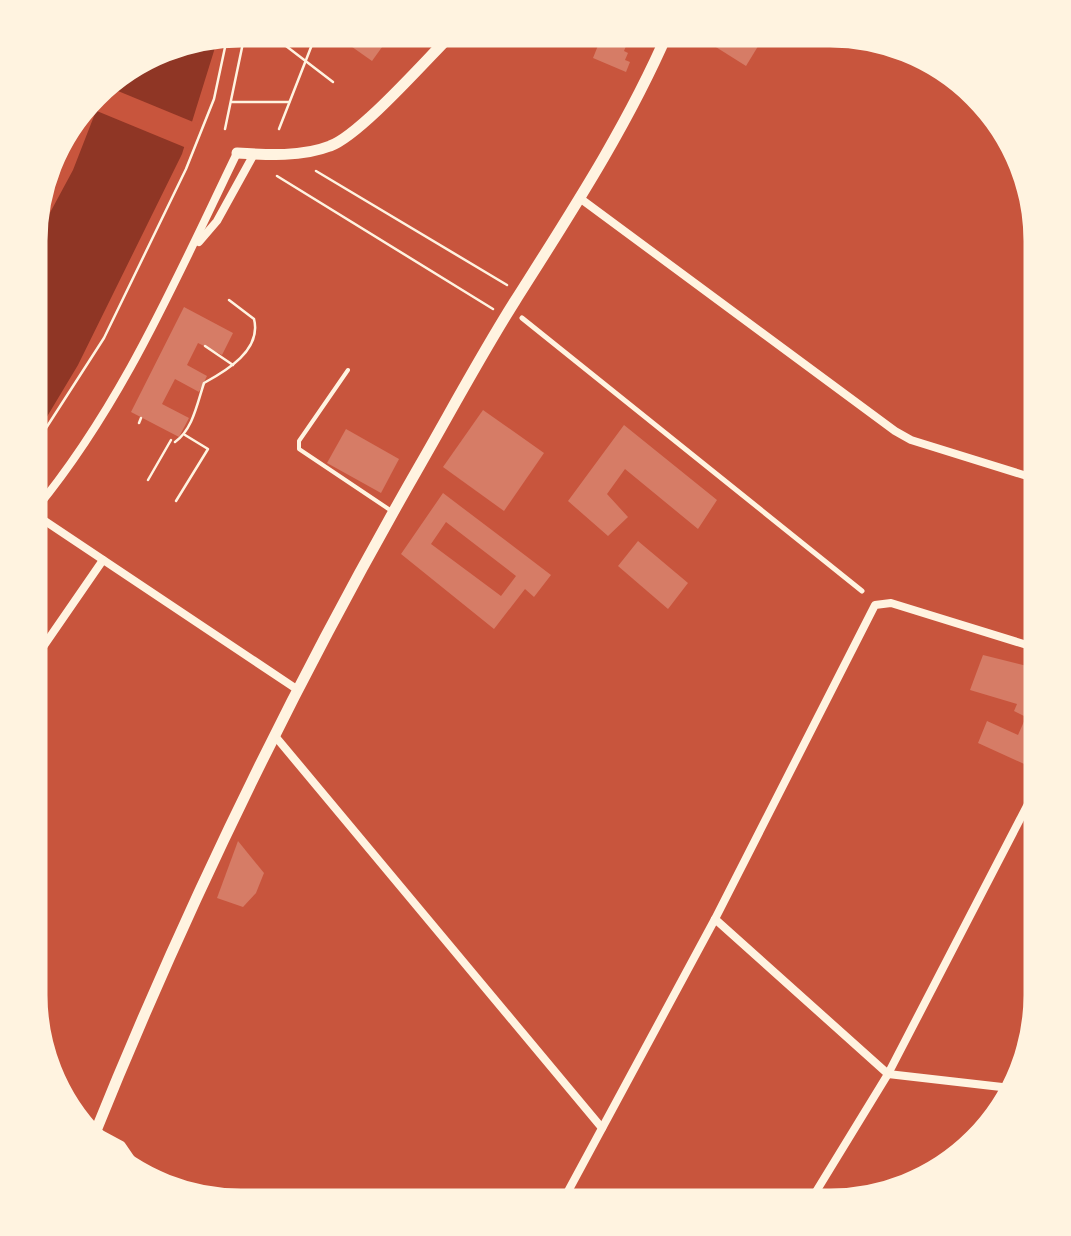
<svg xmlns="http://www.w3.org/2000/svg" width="1071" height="1236" font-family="Jost,sans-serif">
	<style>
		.water { fill: #8f3625 }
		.pier { fill: #c8553d }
		.building { fill: #d67c66; fill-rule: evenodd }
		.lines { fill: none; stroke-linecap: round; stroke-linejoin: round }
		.path { stroke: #fff3e0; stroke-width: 2.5 }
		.service { stroke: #fff3e0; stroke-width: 4 }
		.pedestrian { stroke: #fff3e0; stroke-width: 5 }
		.minor { stroke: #fff3e0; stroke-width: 8 }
		.secondary { stroke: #fff3e0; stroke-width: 10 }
		.primary { stroke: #fff3e0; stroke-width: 11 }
		.rim { fill: none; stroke: #fff3e0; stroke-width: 5 }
	</style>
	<rect width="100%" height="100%" fill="#c8553d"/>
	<!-- water -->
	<polygon class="water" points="218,38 182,154 78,365 30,445 31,248 73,170 110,75 172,39"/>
	<!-- pier -->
	<polygon class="pier" points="101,84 198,124 189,149 92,109"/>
	<!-- building -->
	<g class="building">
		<polygon points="741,31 760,43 746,66 692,32"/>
		<polygon points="643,32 640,38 631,34 624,51 628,53 625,60 630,62 626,72 593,58 603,33"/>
		<polygon points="390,36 372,61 338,37"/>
		<polygon points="184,307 233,333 222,355 198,343 187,365 207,376 199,392 175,379 162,404 189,418 179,437 131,412"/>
		<polygon points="483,410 544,453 504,511 443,467"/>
		<polygon points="624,425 717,500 698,529 625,469 607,494 628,517 608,536 568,501"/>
		<polygon points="346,429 399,459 381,493 327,463"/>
		<path d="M443,493L551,575L534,597L525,589L494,629L401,554ZM446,522L516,576L501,596L431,544Z"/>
		<polygon points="638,541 688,583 668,609 618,566"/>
		<polygon points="983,655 1043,670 1043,748 1033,768 978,743 987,721 1018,735 1026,717 1014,711 1017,704 970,690"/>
		<polygon points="238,841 264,873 256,893 243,907 217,898"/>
	</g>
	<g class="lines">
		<!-- path -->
		<g class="path">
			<polyline points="270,38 286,46 333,82"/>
			<polyline points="232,102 289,102"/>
			<polyline points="225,129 244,38"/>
			<polyline points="279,129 315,37"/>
			<polyline points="316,171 507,285"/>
			<polyline points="277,176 493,309"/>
			<polyline points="31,203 52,173 65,142"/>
			<polyline points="205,346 233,365"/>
			<polyline points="139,423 141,418"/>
			<path d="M175,442C193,429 197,404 204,383C226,371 262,350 254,319L229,300"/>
			<polyline points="30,453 104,338 186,169 214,99 227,38"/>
			<polyline points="148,480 171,440"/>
			<polyline points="176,501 208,449 185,435"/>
		</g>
		<!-- service -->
		<polyline class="service" points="348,370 299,441 299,449 390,510"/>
		<!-- pedestrian -->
		<polyline class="pedestrian" points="522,318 862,591"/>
		<!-- minor -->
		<g class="minor">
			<polyline points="581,199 895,431 911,440 1043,481"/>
			<polyline points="199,242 217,221 254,154"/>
			<polyline points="33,513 298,690"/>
			<path d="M30,516C120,410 177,277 237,153"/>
			<polyline points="29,676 43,647 103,560"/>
			<polyline points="275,736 602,1128"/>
			<polyline points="715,919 888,1074 1019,1089"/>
			<polyline points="998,1119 1004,1088"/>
			<polyline points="559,1208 715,919 875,605 891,603 1043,650"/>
			<polyline points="806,1208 888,1074 1043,775"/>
		</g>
		<!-- secondary -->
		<polyline class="secondary" points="95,1132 121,1146 147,1184"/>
		<!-- primary -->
		<g class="primary">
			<path d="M237,153C268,155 302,157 330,146C360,135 425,61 451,35"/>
			<path d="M93,1138C186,907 296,681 420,465C451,411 481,355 515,301C570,214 627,127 668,32"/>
		</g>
	</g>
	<!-- crop -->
	<path d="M0 0H1071V1236H0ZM241 45H830A196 196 0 0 1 1026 241V995A196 196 0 0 1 830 1191H241A196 196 0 0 1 45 995V241A196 196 0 0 1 241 45Z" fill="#fff3e0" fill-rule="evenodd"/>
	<path class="rim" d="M241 45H830A196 196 0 0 1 1026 241V995A196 196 0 0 1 830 1191H241A196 196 0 0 1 45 995V241A196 196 0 0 1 241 45Z"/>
</svg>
